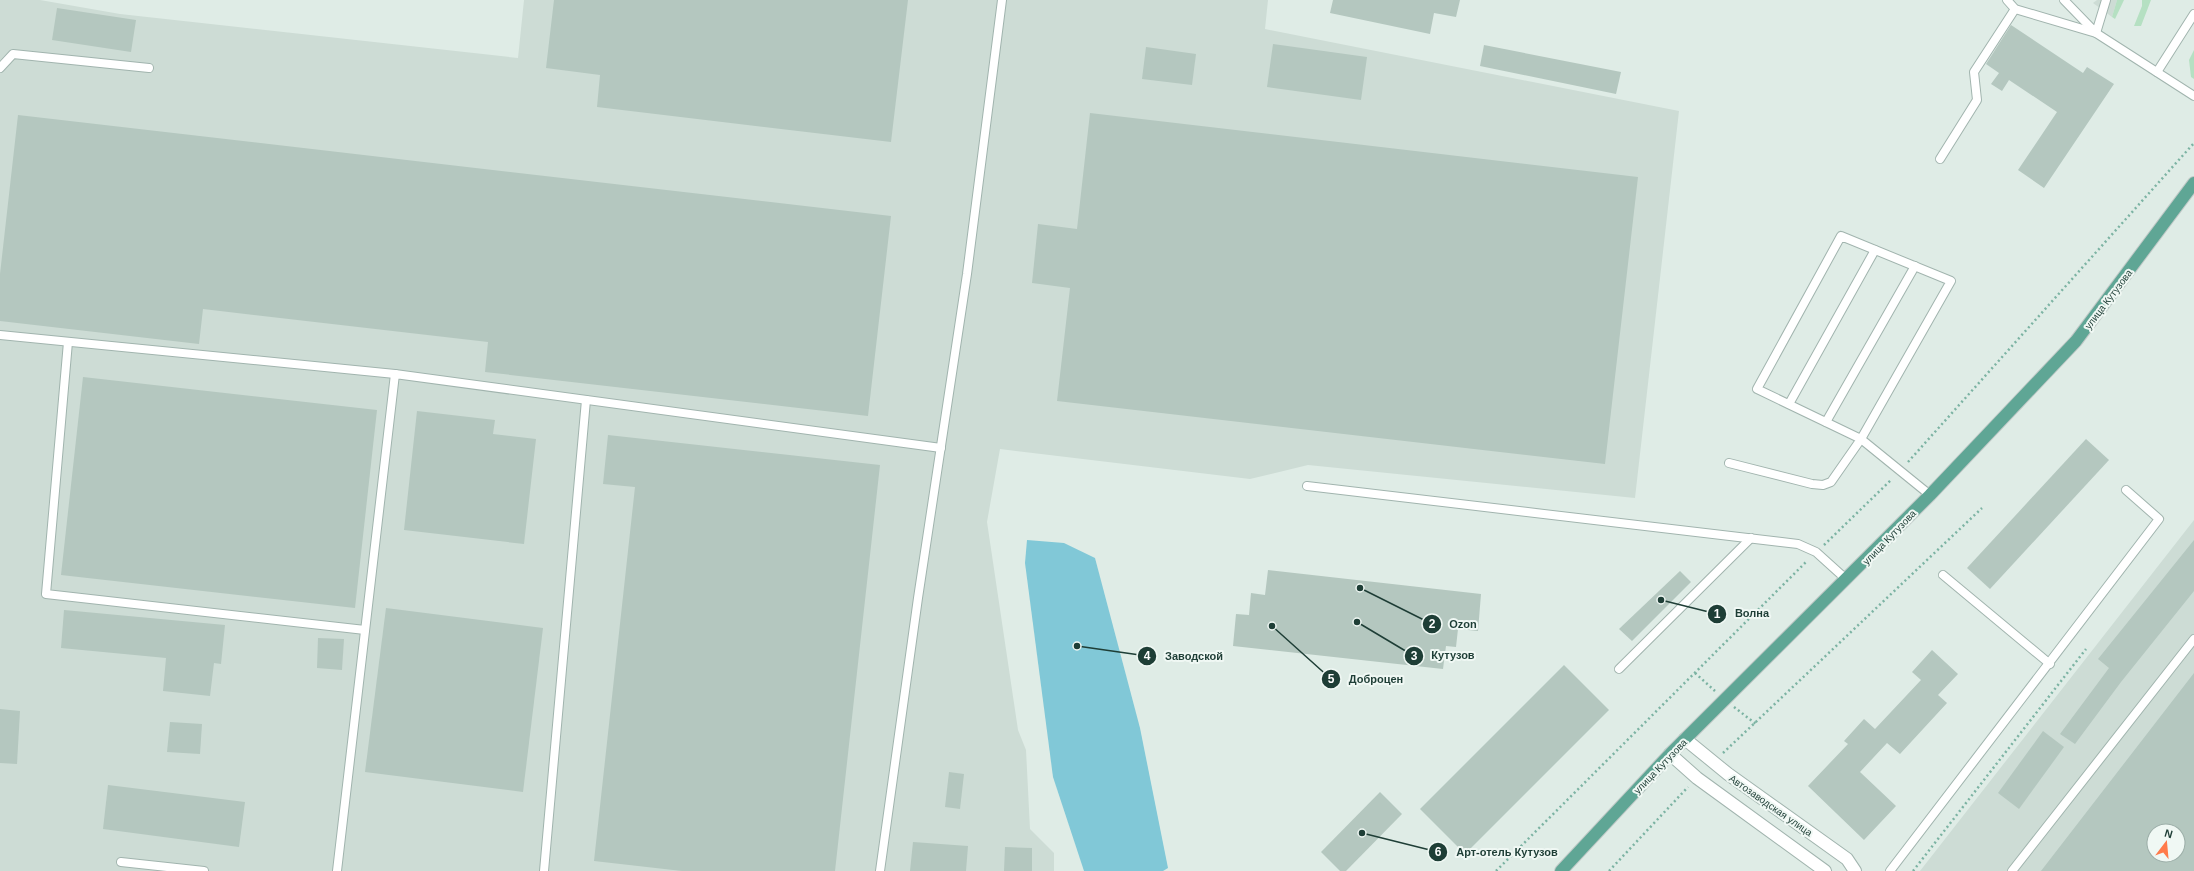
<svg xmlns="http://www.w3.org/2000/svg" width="2194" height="871" font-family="Helvetica,sans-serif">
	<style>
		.built { fill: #cddcd5; fill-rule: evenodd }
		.green { fill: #b5e0c2 }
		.water { fill: #81c8d7 }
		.building { fill: #b4c7bf; fill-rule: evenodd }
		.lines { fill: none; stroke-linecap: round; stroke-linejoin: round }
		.lane-casing { stroke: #a1b4ae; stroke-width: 10 }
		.street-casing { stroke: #a1b4ae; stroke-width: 14 }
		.primary-casing { stroke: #c0c9c7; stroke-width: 14 }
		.path { stroke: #7cb3a3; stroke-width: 2.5; stroke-dasharray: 2 3; stroke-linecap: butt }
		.lane { stroke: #fff; stroke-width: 8 }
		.street { stroke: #fff; stroke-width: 12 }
		.primary { stroke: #5fa695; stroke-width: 12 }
		.labels { text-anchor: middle; stroke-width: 4; stroke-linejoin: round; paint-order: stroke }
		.street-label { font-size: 10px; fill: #1e3e36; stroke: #f0f8f4 }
		.leader { fill: none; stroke: #1e3e36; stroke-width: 1.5 }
		.callout-dot { fill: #1e3e36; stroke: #f0f8f4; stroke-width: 1.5 }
		.mark-label { font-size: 12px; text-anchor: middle; font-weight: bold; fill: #fff }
		.callout-label { font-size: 11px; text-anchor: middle; font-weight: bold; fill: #1e3e36; stroke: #f0f8f4; stroke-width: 4; stroke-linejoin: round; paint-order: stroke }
	</style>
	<rect width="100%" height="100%" fill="#dfece6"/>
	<!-- built -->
	<g class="built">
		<polygon points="0,0 40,0 120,14 518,58 524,0 1268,0 1265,29 1679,111 1635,498 1308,465 1250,479 1000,449 987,522 1018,730 1026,750 1030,829 1054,853 1054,871 0,871"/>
		<polygon points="2097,0 2117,0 2112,17 2093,3"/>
		<path d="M2194,520V871H1920ZM2154,831H2178V855H2154Z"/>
	</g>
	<!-- green -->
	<g class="green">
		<polygon points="2117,0 2124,0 2115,19 2112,17"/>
		<polygon points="2142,0 2151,0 2141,26 2134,26 2142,6"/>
		<polygon points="2194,50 2194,79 2191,77 2189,60"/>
	</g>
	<!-- water -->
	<polygon class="water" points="1027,540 1064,543 1095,558 1140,728 1168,868 1163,871 1084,871 1053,777 1025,563"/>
	<!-- building -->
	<g class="building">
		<polygon points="554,0 908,0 891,142 597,107 600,75 546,68"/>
		<polygon points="1333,0 1460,0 1456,17 1434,13 1430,34 1330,13"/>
		<polygon points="57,8 136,20 131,52 52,40"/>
		<polygon points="2011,25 2083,73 2087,67 2114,84 2044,188 2018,170 2057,112 2009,80 2002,91 1991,84 1999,73 1986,64"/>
		<polygon points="1273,44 1367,57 1361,100 1267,87"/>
		<polygon points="1484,45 1621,72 1616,94 1480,66"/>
		<polygon points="1146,47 1196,54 1192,85 1142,79"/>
		<polygon points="1090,113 1638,177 1605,464 1057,401 1070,288 1032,283 1038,224 1077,229"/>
		<polygon points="18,115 891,216 868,416 485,372 488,342 203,309 199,344 0,321 0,274"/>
		<polygon points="83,377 377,410 355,608 61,575"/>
		<polygon points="417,411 495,420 493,434 536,439 524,544 404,530"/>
		<polygon points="608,435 880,465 835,871 682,871 594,861 635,487 603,484"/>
		<polygon points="2086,439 2109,460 1990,589 1967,568"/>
		<polygon points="2194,540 2194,591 2121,682 2075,744 2060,734 2109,668 2098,659"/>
		<polygon points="1268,570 1481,594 1478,631 1458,629 1456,647 1446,646 1443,669 1233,646 1236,614 1249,615 1251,593 1265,595"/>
		<polygon points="1680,571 1691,582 1632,641 1619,629"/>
		<polygon points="386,608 543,628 523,792 365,772"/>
		<polygon points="64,610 225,625 221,664 214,663 210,696 163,691 166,658 61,648"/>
		<polygon points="318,638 344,639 342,670 317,668"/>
		<polygon points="1932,650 1958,674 1938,695 1947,703 1900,754 1887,743 1860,772 1896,806 1864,840 1808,786 1848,744 1844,741 1864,719 1875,729 1921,680 1912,672"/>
		<polygon points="1564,665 1609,710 1465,854 1420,809"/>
		<path d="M2194,673V871H2041ZM2154,831H2178V855H2154Z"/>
		<polygon points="0,709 20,711 17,764 0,763"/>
		<polygon points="170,722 202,724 200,754 167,752"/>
		<polygon points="2043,731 2064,747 2019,809 1998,793"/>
		<polygon points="949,772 964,774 960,809 945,807"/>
		<polygon points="108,785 245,802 239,847 103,829"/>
		<polygon points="1380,792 1402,814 1346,871 1340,871 1321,852"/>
		<polygon points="913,842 968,846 966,871 910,871"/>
		<polygon points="1005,847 1032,848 1032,871 1004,871"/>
	</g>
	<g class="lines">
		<!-- lane casing -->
		<g class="lane-casing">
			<g id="lane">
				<polyline points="2007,0 2015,9 2096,33 2194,96"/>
				<polyline points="2064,0 2096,33 2106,0"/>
				<polyline points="0,68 13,54 149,68"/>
				<polyline points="2157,72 2194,14"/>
				<polyline points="1940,159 1977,100 1974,72 2015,9"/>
				<polyline points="0,335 395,374"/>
				<polyline points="68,342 46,594 365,630"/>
				<polyline points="1789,404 1875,250"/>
				<polyline points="1826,422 1915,266"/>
				<polyline points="1729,463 1812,484 1823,485 1831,482 1861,439 1951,281 1841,236 1757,389 1861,439 1930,495"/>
				<polyline points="1307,486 1798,544 1816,552 1847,580"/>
				<polyline points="1943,575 2050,664"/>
				<polyline points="1619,669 1751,538"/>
				<polyline points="121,862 204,871"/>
				<polyline points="337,871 395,374 941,448"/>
				<polyline points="544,871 586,400"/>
				<polyline points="880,871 918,598 967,274 1002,0"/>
				<polyline points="1890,871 2159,519 2126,490"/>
				<polyline points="2012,871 2194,639"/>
			</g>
		</g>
		<!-- street casing -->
		<g class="street-casing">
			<g id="street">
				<polyline points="1685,739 1728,774 1847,859 1855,871"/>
				<polyline points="1670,754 1697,778 1825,871"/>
			</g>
		</g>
		<!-- primary casing -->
		<g class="primary-casing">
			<polyline id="primary" points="1561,871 1670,754 1930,495 2076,341 2194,183"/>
		</g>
		<!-- path -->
		<g class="path">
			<polyline points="1908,462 2194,143"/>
			<polyline points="1824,545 1892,479"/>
			<polyline points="1695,673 1715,691"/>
			<polyline points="1734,707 1756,724"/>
			<polyline points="1723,753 1982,508"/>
			<polyline points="1496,871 1807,561"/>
			<polyline points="1609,871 1688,787"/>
			<polyline points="1913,871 2086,649"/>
		</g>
		<!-- lane -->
		<use href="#lane" class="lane"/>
		<!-- street -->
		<use href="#street" class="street"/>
		<!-- primary -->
		<use href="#primary" class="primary"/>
	</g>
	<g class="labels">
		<!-- street labels -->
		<g class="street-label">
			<text transform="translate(2108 299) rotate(-53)" y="4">улица Кутузова</text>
			<text transform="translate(1889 537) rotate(-46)" y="4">улица Кутузова</text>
			<text transform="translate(1660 766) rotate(-46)" y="4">улица Кутузова</text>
			<text transform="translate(1771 805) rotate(35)" y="4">Автозаводская улица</text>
		</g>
	</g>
	<!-- callouts -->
	<path class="leader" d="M1661 600L1717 614M1360 588L1432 624M1357 622L1414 656M1077 646L1147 656M1272 626L1331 679M1362 833L1438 852"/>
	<g class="callout-dot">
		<circle cx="1661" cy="600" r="4"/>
		<circle cx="1360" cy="588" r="4"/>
		<circle cx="1357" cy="622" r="4"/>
		<circle cx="1077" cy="646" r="4"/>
		<circle cx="1272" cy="626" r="4"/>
		<circle cx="1362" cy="833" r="4"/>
		<circle cx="1717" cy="614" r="10"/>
		<circle cx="1432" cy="624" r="10"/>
		<circle cx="1414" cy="656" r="10"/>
		<circle cx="1147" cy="656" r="10"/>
		<circle cx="1331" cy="679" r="10"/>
		<circle cx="1438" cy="852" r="10"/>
	</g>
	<g class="mark-label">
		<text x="1717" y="618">1</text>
		<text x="1432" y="628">2</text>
		<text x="1414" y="660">3</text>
		<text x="1147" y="660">4</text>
		<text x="1331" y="683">5</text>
		<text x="1438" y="856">6</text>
	</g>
	<g class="callout-label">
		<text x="1752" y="617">Волна</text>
		<text x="1463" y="628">Ozon</text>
		<text x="1453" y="659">Кутузов</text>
		<text x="1194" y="660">Заводской</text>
		<text x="1376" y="683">Доброцен</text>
		<text x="1507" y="856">Арт-отель Кутузов</text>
	</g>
	<!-- north arrow -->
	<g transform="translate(2166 843) rotate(16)"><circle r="19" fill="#f0f8f4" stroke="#9caea8"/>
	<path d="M0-3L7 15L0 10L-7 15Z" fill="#ff7a4a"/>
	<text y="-6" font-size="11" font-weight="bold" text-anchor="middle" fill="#1e3e36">N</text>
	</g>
</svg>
